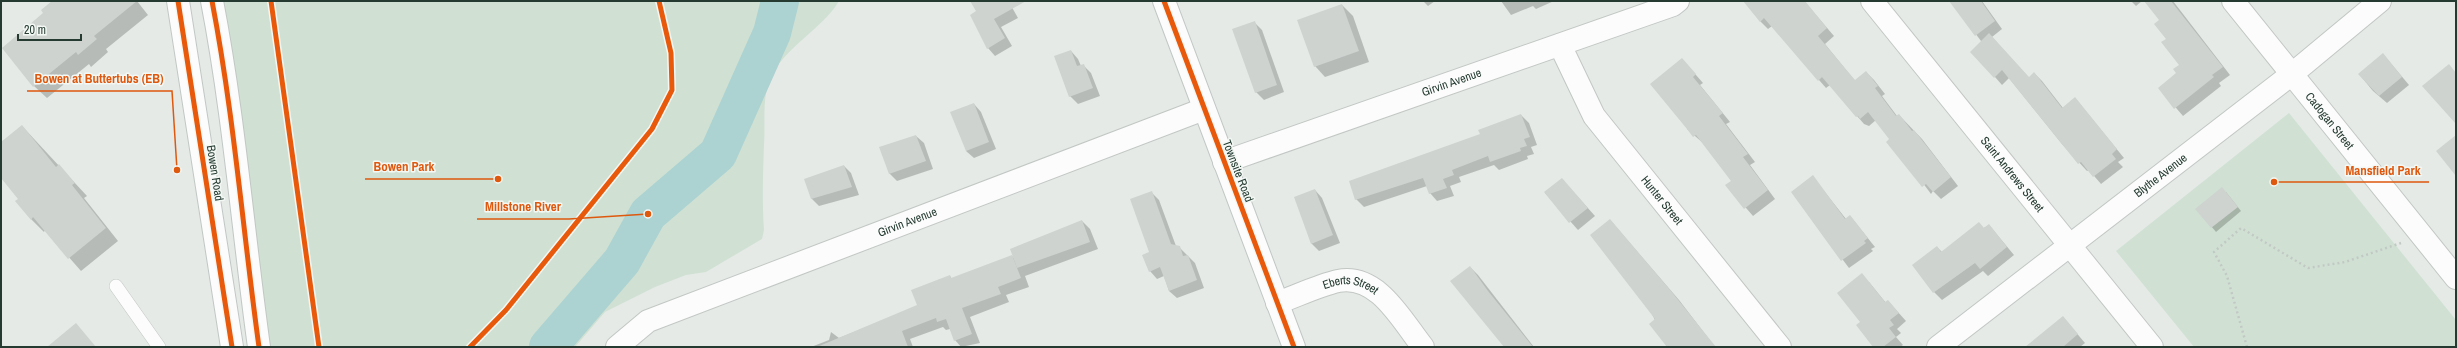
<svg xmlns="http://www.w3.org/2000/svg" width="2457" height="348" font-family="'Archivo Narrow',sans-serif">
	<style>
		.green { fill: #d0e1d3 }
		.shadow { fill: #0003 }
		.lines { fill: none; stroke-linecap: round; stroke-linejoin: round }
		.river { stroke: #acd3d2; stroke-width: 38 }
		.building { fill: #ced3d0 }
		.lane-casing { stroke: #c2c7c4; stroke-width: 14 }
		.street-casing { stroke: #c2c7c4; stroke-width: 24 }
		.secondary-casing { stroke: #c1c7c4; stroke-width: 24 }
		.path { stroke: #c2c9c5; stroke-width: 2.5; stroke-dasharray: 2 3; stroke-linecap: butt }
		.lane { stroke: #fbfcfb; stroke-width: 13 }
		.street { stroke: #fbfcfb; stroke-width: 22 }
		.secondary { stroke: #fbfcfb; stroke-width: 22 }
		.cycleway-casing { stroke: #f4f8f5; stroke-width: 8 }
		.cycleway { stroke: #e8590c; stroke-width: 5 }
		.labels { text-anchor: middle; stroke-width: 3; stroke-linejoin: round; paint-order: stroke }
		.street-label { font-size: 12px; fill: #253b32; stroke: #f4f8f5 }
		.leader { fill: none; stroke: #de580e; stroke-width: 1.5 }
		.callout-dot { fill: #de580e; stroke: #f4f8f5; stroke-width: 1.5 }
		.callout-label { font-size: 13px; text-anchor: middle; font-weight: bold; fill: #de580e; stroke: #f4f8f5; stroke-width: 3; stroke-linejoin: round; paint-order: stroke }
	</style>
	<rect width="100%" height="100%" fill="#e5eae7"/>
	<!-- green -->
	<g class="green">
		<path d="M216,1H839C827,23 792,44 776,68C760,91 766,118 764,145C763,173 762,201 764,230L762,239L706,272L686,275L655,287L605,312L575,347H258Z"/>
		<polygon points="2289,113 2456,320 2456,347 2194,347 2116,251"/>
	</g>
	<!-- shadow -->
	<g class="shadow">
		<polygon points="54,1 137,1 148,15 106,49 108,52 91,67 89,64 47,98 34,86 45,14"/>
		<polygon points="971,1 1009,2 1018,18 1001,27 1012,46 995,56 988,48 977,12"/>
		<polygon points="1423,1 1435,1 1428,6"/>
		<polygon points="1501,1 1554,1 1536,9 1533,6 1511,15"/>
		<polygon points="1753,1 1804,1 1834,36 1825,44 1855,81 1866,72 1874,80 1885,94 1882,96 1897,116 1899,115 1922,139 1958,186 1941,199 1933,191 1931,194 1876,120 1869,126 1864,124 1830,85 1826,88 1772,26 1768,29 1760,21"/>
		<polygon points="1951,1 1982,1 2002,29 1992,37 2029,78 2034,73 2042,81 2063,108 2075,98 2124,158 2118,162 2123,167 2101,184 2089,170 2087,171 2062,144 2009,78 2002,85 1995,77 1981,41"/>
		<polygon points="2131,1 2142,1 2136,6"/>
		<polygon points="2145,1 2173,1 2230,75 2219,83 2221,86 2183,116 2159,88 2178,74 2180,65 2160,20"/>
		<polygon points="1342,5 1353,16 1369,62 1325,77 1315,66"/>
		<polygon points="1254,22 1262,30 1284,92 1264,100 1256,92"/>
		<polygon points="1071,51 1078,59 1081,66 1083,65 1091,73 1100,96 1078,104 1070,96"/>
		<polygon points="2383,54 2409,85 2387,103 2373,91 2359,74"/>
		<polygon points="1682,59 1703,83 1700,85 1730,122 1726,124 1755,162 1750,165 1775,199 1753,216 1727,186 1732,181 1703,143 1687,129"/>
		<polygon points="974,104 981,112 996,149 974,158 966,151"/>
		<polygon points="1521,115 1529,123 1537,145 1531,147 1534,154 1527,156 1528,159 1499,170 1494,165 1459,177 1461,182 1450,186 1454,196 1437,201 1430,193 1427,186 1364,207 1356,199"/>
		<polygon points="22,126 87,196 84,198 118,241 81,271 45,230 44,232 31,219 20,199 1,176 1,143"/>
		<polygon points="916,136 924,143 933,169 897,181 889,173"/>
		<polygon points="844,166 851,173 859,195 819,206 811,198"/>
		<polygon points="1813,177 1846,219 1850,216 1875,247 1871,249 1873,251 1849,268 1792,192"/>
		<polygon points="1569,187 1595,216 1578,230 1545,193"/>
		<polygon points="1315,190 1322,198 1340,243 1319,251 1311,243"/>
		<polygon points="1151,192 1159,200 1176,246 1179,247 1195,263 1204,288 1177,298 1169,291 1164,276 1157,279 1150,271"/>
		<polygon points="2226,192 2241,211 2216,232 2197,209"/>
		<polygon points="1610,220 1679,300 1715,347 1667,347"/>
		<polygon points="1082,221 1090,229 1098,249 1025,276 1029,287 1006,295 1009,302 970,317 980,343 961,347 955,340 950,329 946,330 943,327 910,339 913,347 811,347 829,340 831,332 839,338 919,306 950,276 952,279 1012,256 1016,260"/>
		<polygon points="1989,225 2014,255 1988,276 1983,271 1942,300 1934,292 1937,247 1942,252"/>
		<polygon points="1470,267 1478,275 1534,347 1505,347"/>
		<polygon points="1869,282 1886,303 1888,301 1906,321 1897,329 1901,333 1896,337 1903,345 1900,347 1875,347 1861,322"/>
		<polygon points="2063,317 2085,343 2080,347 2026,347"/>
	</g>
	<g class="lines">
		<!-- river -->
		<polyline class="river" points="548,347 622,261 648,214 718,154 772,33 780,1"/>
	</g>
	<!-- building -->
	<g class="building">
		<polygon points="52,1 137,1 94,36 97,39 78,55 76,52 33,87 2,48 43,13 41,10"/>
		<polygon points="970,1 1026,1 994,19 1005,38 987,49 970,15 976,11"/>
		<polygon points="1743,1 1805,1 1827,28 1818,36 1855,80 1866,71 1878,86 1875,88 1896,116 1899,114 1912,131 1914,130 1951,177 1933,192 1926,184 1922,187 1886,142 1889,139 1868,112 1860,119 1858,116 1856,117 1822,77 1818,81 1764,18 1760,22"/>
		<polygon points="1949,1 1981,1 1995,21 1975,36"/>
		<polygon points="2144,1 2171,1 2223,67 2212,75 2214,77 2174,109 2158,88 2176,73 2173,69 2179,65 2161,42 2166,39 2154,24 2159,20"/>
		<polygon points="1342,4 1359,51 1314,67 1297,20"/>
		<polygon points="1255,21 1277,85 1255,93 1232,29"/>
		<polygon points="1989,33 2029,77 2034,72 2062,108 2075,97 2117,149 2112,154 2116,159 2093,177 2081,162 2078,164 2002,70 1994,78 1970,52"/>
		<polygon points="1071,50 1077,66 1084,64 1093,88 1069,97 1054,56"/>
		<polygon points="2383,53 2402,77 2379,96 2358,74"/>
		<polygon points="1682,58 1696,74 1693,77 1723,113 1719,116 1748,154 1743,157 1768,190 1744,209 1725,185 1731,181 1696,135 1693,137 1687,129 1650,84"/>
		<polygon points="2449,64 2456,73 2456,124 2422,86"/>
		<polygon points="974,103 989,142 966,151 950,112"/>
		<polygon points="1521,114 1530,137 1524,139 1527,146 1520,148 1521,151 1490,162 1488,156 1452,170 1454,175 1443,179 1447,188 1429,194 1423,178 1355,200 1349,181 1480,134 1478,130"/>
		<polygon points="22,125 56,167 59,164 75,183 72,185 106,228 68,259 33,217 31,220 15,201 18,199 1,178 1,142"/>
		<polygon points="916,135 926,161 889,174 879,147"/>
		<polygon points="2456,135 2456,176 2436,151"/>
		<polygon points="844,165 852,187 811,199 804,179"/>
		<polygon points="1813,175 1845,219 1850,215 1868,238 1864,241 1866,243 1841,261 1791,192"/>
		<polygon points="1562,178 1588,208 1569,223 1544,192"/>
		<polygon points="2222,187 2238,207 2211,228 2195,209"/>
		<polygon points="1315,189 1333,235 1311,244 1294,197"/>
		<polygon points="1152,191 1171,244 1180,246 1183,256 1188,255 1197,280 1169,291 1160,267 1149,272 1142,255 1149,252 1130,199"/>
		<polygon points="1610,219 1671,291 1716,347 1667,347 1649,324 1655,319 1590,235"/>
		<polygon points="1082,220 1090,242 1017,268 1010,249"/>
		<polygon points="1979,222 1984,228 1989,224 2007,247 1980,269 1975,263 1933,293 1912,265 1937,246 1941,252"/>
		<polygon points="1012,255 1021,278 998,287 1001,294 962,308 972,334 954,341 946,319 937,322 936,318 902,331 908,347 817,347 917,305 911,290 950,275 951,278"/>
		<polygon points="1470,266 1488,291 1533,347 1504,347 1450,281"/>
		<polygon points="1862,273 1885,302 1888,300 1899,313 1890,320 1894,325 1889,328 1896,337 1883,347 1873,347 1856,325 1860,322 1837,293"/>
		<polygon points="2063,316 2078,334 2063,347 2025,347"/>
		<polygon points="76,323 96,347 47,347"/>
	</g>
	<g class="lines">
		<!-- lane casing -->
		<g class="lane-casing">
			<polyline id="lane" points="116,286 159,347"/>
		</g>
		<!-- street casing -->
		<g class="street-casing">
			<g id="street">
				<path id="s1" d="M1872,1L2152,347"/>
				<path id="s2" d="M2233,1L2456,278"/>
				<path id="s3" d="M1560,45L1594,116L1780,347"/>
				<path id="s4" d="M1224,162L1673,5L1678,1"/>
				<path id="s5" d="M1277,303C1297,296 1317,286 1338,281C1378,273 1402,321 1423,347"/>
				<path id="s6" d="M617,347L648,321L1204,109"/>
				<path id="s7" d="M1938,347L2292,74L2380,1"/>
			</g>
		</g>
		<!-- secondary casing -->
		<g class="secondary-casing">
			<g id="secondary">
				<polyline points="178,1 232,347"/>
				<path d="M212,1C234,115 243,232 259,347"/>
				<polyline points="1164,1 1294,347"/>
			</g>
		</g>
		<!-- path -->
		<polyline class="path" points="2247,347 2227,276 2214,252 2241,228 2308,268 2345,262 2401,243"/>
		<!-- lane -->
		<use href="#lane" class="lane"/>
		<!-- street -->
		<use href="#street" class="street"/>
		<!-- secondary -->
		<use href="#secondary" class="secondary"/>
		<!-- cycleway casing -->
		<g class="cycleway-casing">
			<g id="cycleway">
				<polyline points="178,1 232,347"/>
				<path d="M212,1C234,115 243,232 259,347"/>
				<polyline points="271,1 319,347"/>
				<polyline points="1164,1 1294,347"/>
				<polyline points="470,347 506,310 652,129 672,90 671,53 659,1"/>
			</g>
		</g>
		<!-- cycleway -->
		<use href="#cycleway" class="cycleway"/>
	</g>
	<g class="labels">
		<!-- street labels -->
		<g class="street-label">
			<text dy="4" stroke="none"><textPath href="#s4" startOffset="241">Girvin Avenue</textPath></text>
			<text dy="4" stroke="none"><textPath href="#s2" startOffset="154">Cadogan Street</textPath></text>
			<text transform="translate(1238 171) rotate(69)" y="4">Townsite Road</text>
			<text transform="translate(215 173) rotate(81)" y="4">Bowen Road</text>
			<text dy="4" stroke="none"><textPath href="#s1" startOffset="223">Saint Andrews Street</textPath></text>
			<text dy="4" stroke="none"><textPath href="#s7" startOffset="281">Blythe Avenue</textPath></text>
			<text dy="4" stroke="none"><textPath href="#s3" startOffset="187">Hunter Street</textPath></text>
			<text dy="4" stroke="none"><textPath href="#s6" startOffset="318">Girvin Avenue</textPath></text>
			<text dy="4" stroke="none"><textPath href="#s5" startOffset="78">Eberts Street</textPath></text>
		</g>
	</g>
	<!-- callouts -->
	<path class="leader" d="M177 170L172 91H27M498 179L442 179H365M2274 182L2337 182H2429M648 214L569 219H477"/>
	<g class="callout-dot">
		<circle cx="177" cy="170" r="4"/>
		<circle cx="498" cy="179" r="4"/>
		<circle cx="2274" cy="182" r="4"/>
		<circle cx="648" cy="214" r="4"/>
	</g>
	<g class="callout-label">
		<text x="99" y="83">Bowen at Buttertubs (EB)</text>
		<text x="404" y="171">Bowen Park</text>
		<text x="2383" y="175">Mansfield Park</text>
		<text x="523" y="211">Millstone River</text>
	</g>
	<!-- border -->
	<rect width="2457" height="348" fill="none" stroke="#253b32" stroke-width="4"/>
	<!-- scale -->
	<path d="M18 34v6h63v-6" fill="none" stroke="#253b32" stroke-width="2"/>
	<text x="24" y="34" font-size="12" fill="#253b32" stroke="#f4f8f5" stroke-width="3" paint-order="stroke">20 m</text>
</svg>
